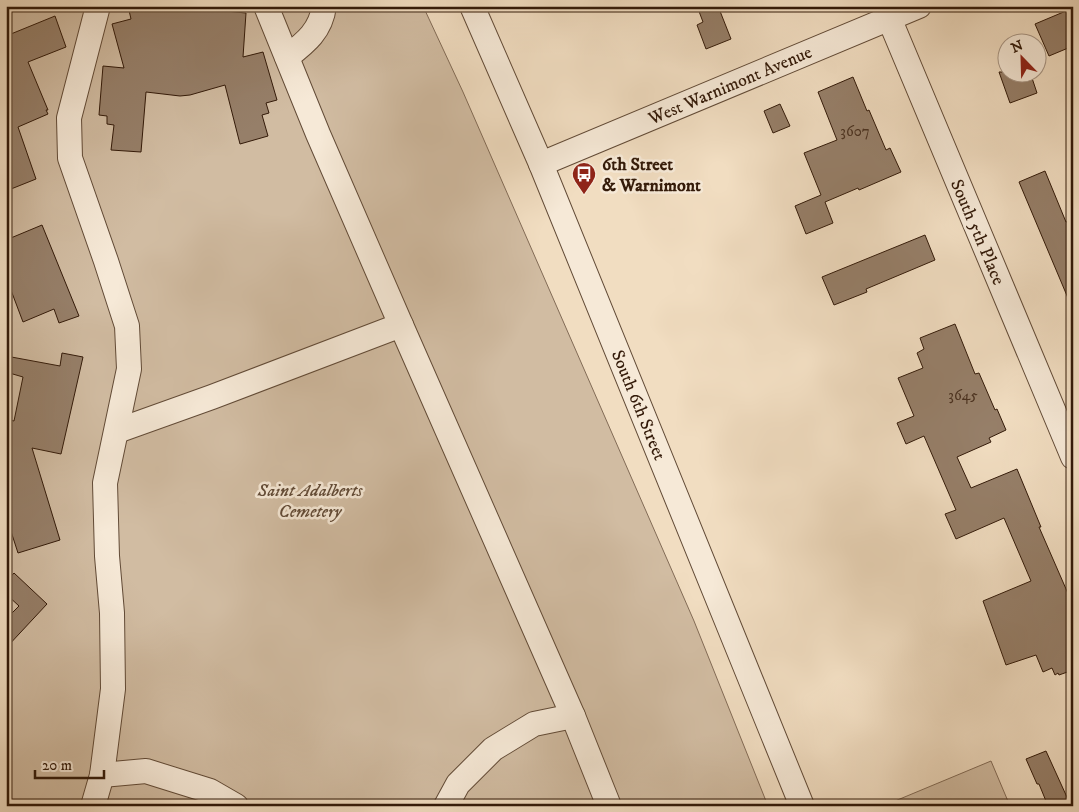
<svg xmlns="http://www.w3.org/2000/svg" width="1079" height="812" font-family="'IM FELL DW Pica',serif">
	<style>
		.green { fill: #d1bca2; stroke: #826b56 }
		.building { fill: #967f69; stroke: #331a09 }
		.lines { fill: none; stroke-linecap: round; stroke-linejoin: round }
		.minor-casing { stroke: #624b37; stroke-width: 26 }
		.minor { stroke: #f6e9d7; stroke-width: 24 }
		.labels { text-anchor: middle; stroke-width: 5; stroke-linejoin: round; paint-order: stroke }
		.number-label { font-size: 15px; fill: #4c3321 }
		.street-label { font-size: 18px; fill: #331a09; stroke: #f6e9d7 }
		.poi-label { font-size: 18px; font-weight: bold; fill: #331a09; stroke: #f6e9d7; text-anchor: start }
		.park-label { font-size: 18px; font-style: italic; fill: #624b37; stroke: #f6e9d7 }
	</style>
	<rect width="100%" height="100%" fill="#f1ddc1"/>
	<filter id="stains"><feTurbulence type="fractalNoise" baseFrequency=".004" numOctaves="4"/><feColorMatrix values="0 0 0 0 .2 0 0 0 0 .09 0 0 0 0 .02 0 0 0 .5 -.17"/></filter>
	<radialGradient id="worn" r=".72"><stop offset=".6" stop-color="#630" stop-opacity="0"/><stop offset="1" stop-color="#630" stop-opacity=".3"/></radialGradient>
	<!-- green -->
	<g class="green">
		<polygon points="6,6 423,6 463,92 694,621 768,806 6,806"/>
		<polygon points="991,761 1010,806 883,806"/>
	</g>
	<!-- building -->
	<g class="building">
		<polygon points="128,6 226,6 226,11 246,13 243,57 263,52 277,100 266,103 269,113 262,115 268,136 240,144 225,85 190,95 180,96 146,92 141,152 111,150 114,125 107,124 107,116 99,115 103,66 124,68 112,24 131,19"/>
		<polygon points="697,6 718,6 731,39 706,49 697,25 703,22"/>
		<polygon points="1073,8 1073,46 1049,56 1035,24"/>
		<polygon points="55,16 66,47 28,62 48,110 46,110 48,114 18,127 36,179 6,191 6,36"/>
		<polygon points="999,72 1030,72 1037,93 1010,103"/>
		<polygon points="853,77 867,111 869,110 886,150 890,148 901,172 859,190 858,188 825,202 833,223 806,234 795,206 821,195 804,153 837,140 818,92"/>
		<polygon points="780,104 790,126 773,133 764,111"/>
		<polygon points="1045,171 1066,222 1073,220 1073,310 1019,182"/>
		<polygon points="42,225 79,316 59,323 54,309 23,322 6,277 6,240"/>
		<polygon points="925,235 935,260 866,289 867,292 834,305 822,277"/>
		<polygon points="955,324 975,374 979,373 995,410 997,409 1006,430 989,438 991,442 957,457 971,488 1017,469 1041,527 1039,527 1073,605 1073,670 1059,675 1058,673 1055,675 1052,668 1043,672 1036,655 1006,665 983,601 1031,581 1004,518 956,539 945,514 956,510 924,436 906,444 897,423 914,416 898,378 923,368 917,353 924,349 920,338"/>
		<polygon points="62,353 83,357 61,454 32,448 60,540 18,553 6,516 6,419 14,421 23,377 6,372 6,356 60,366"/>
		<polygon points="14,573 47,604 6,648 6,619 19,606 6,594 6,582"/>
		<polygon points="1046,751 1071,806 1048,806 1039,784 1037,784 1026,759"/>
	</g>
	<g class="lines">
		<!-- minor casing -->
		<g class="minor-casing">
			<g id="minor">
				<polyline points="266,6 318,134 401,325 573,716 609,806"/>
				<polyline points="472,6 541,164 802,806"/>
				<polyline points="884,6 1073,457"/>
				<path d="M287,57C305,43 321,31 324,6"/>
				<polyline points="541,164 919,6"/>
				<polyline points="117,431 212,397 401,325"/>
				<polyline points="102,775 146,771 210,791 236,806"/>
				<polyline points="93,806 102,775 113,689 112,613 107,556 105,483 129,369 127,326 106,261 70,158 69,118 98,6"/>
				<polyline points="446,806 458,784 493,749 534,724 573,716"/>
			</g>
		</g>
		<!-- minor -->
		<use href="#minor" class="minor"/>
	</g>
	<!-- icons -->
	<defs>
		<g id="bus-pin" transform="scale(1.25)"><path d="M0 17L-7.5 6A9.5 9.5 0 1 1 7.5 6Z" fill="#8f2418" stroke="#f6e9d7"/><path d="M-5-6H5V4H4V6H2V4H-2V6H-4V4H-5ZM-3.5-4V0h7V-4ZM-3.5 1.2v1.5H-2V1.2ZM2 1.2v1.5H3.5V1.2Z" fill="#fff"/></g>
	</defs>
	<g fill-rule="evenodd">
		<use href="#bus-pin" x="584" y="174"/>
	</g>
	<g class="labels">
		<!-- number labels -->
		<g class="number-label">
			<text x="855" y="136">3607</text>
			<text x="963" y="400">3645</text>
		</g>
		<!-- street labels -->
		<g class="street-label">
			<text transform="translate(730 85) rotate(-23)" y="6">West Warnimont Avenue</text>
			<text transform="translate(978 232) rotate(67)" y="6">South 5th Place</text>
			<text transform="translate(639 405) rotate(68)" y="6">South 6th Street</text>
		</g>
		<!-- poi labels -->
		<g class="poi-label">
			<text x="602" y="170">6th Street<tspan x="602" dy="21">&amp; Warnimont</tspan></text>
		</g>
		<!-- park labels -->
		<g class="park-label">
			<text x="310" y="496">Saint Adalberts<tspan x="310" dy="21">Cemetery</tspan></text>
		</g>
	</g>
	<!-- margin -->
	<rect width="1079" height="812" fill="none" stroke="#f1ddc1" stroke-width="25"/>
	<rect x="8" y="8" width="1064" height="797" fill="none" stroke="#331a09" stroke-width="2.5"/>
	<rect x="12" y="12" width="1054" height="787" fill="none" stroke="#331a09"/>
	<!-- north arrow -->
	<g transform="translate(1022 58) rotate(337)"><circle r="24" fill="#f6e9d7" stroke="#a89685"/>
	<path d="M0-4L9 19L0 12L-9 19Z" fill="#8f2418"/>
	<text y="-8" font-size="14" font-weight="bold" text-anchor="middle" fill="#331a09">N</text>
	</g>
	<!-- scale -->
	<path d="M35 770v8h69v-8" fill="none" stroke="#331a09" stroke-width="2.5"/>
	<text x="42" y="770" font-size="15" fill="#331a09" stroke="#f6e9d7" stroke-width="4" paint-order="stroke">20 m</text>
	<rect width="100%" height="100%" filter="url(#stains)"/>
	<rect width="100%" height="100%" fill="url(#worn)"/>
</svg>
